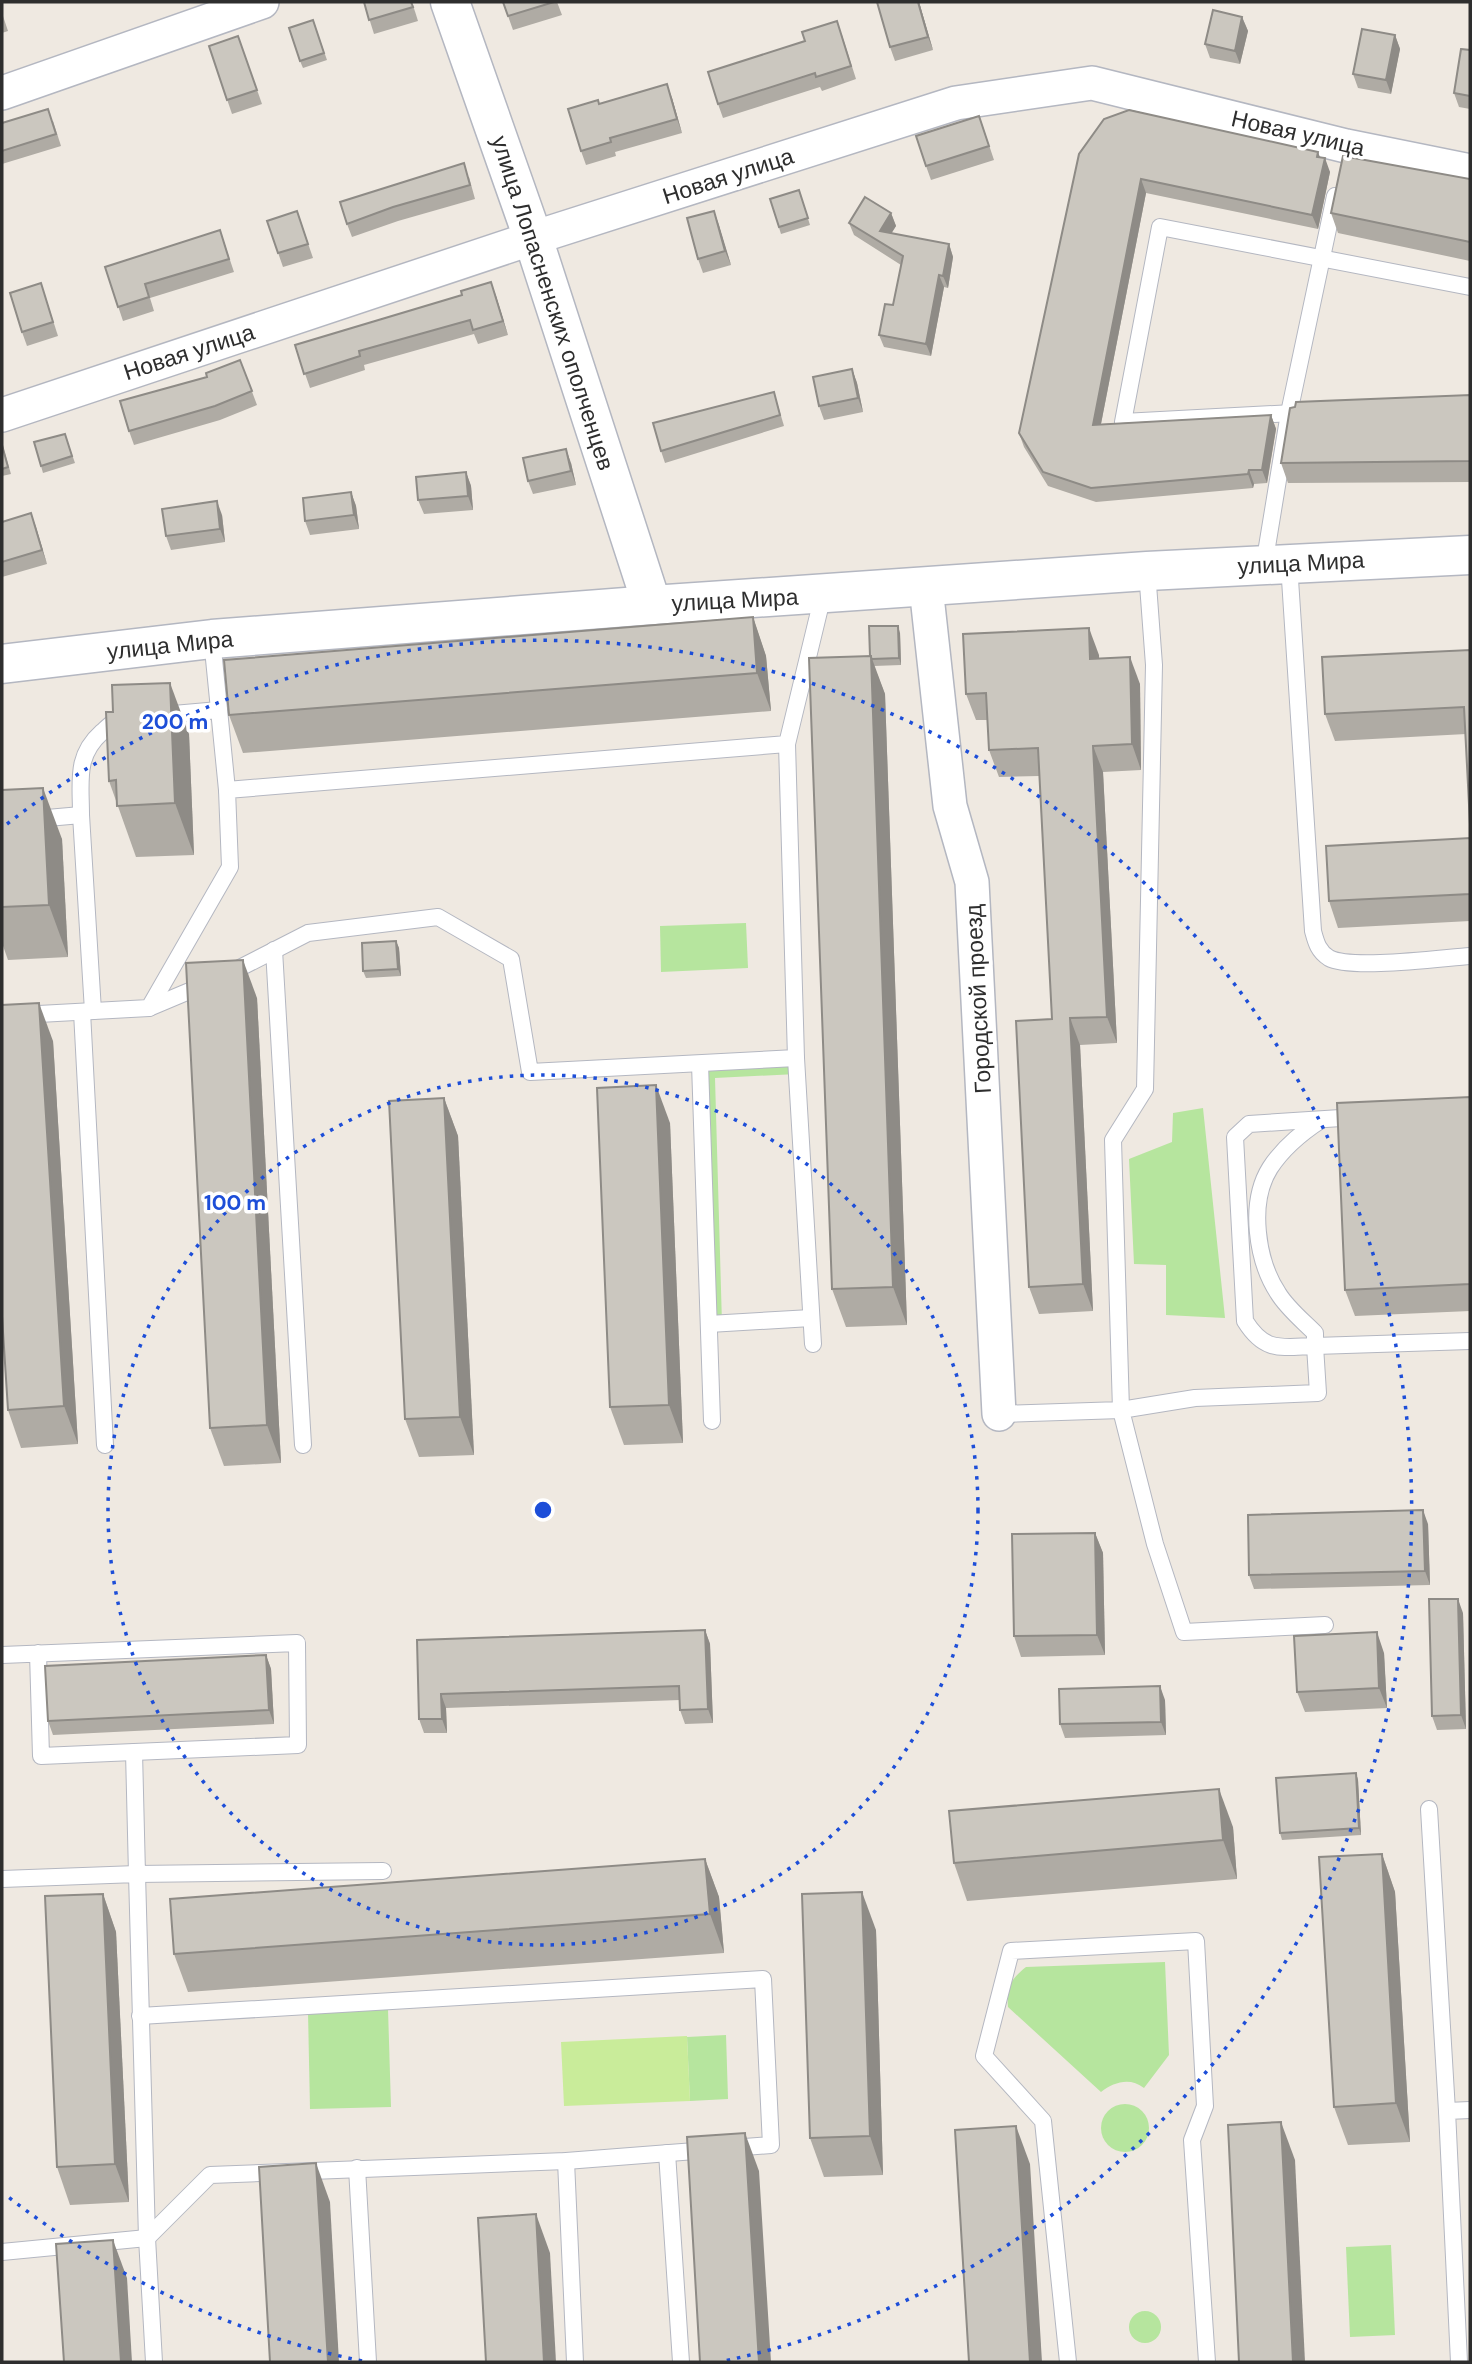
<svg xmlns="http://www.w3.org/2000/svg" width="1472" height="2364" font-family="'DM Sans',sans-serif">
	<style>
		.green { fill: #b6e59e }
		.pitch { fill: #c9ec9a }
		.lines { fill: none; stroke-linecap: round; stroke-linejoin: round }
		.service-casing { stroke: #b4b7c1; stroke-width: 18 }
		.minor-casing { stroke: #b4b7c1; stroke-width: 36 }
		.tertiary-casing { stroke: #b4b7c1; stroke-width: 41 }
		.service { stroke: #fff; stroke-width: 16 }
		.minor { stroke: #fff; stroke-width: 33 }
		.tertiary { stroke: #fff; stroke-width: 38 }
		.wall { fill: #afaba4 }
		.shaded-wall { fill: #8e8b86 }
		.building { fill: #cbc7bf; stroke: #8e8b86; stroke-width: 2 }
		.ring { fill: none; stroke: #1d4ed8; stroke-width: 3.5; stroke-dasharray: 3.5 7 }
		.labels { text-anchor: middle; stroke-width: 7; stroke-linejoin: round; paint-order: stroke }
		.street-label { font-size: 23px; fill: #2e2e2e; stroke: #fff }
		.centre { fill: #1d4ed8; stroke: #fff; stroke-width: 3.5 }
		.ring-label { font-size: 21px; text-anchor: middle; font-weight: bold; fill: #1d4ed8; stroke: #fff; stroke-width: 7; stroke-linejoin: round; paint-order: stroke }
	</style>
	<rect width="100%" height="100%" fill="#efe9e1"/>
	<!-- green -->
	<g class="green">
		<polygon points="746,923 748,968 661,972 660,926"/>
		<polygon points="796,1058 797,1074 715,1078 722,1324 709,1324 700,1064"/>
		<polygon points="1203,1108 1225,1318 1166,1315 1166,1265 1134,1264 1129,1159 1172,1142 1173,1113"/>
		<path d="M1165,1962L1169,2055L1144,2088C1130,2077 1114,2082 1101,2092L1008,2007C1006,1987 1011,1979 1026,1967Z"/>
		<polygon points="388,2009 391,2107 310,2109 308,2012"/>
		<polygon points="726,2035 728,2099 690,2101 687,2037"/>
		<circle cx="1125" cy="2128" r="24"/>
		<polygon points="1391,2245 1395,2335 1350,2337 1346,2247"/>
		<circle cx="1145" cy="2327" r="16"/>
	</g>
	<!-- pitch -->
	<polygon class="pitch" points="687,2036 690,2101 564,2106 561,2042"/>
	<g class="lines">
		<!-- service casing -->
		<g class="service-casing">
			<g id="service">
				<polyline points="1311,412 1123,422 1160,227 1470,287"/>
				<path d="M1289,564L1313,931C1316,942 1318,951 1329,958C1351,970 1441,958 1470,956"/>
				<polyline points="1264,565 1289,413 1335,196"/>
				<polyline points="212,639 227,790"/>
				<polyline points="162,715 219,710"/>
				<path d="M81,815C81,781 75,756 102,732C110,725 115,719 126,718"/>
				<polyline points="2,822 81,815 93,1011"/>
				<polyline points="274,950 303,1445"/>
				<polyline points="226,975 308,933 438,917 511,959 530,1072 796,1058 787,744"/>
				<polyline points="149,1008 206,984"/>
				<polyline points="82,1012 105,1445"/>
				<polyline points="2,1016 149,1008 230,867 227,790 787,744 823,595"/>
				<polyline points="796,1058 813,1344"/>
				<polyline points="700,1064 712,1421"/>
				<path d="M1321,1120C1301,1133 1283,1148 1270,1168C1248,1203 1257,1261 1278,1293C1287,1308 1302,1320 1315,1333V1346L1470,1341"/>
				<polyline points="709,1324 811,1318"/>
				<polyline points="999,1414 1121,1410 1113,1140 1145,1089 1154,665 1147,571"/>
				<path d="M1325,1625L1184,1632L1155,1544L1121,1410L1195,1398L1318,1393L1315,1346C1281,1347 1265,1353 1245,1321L1235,1137L1249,1124L1356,1117"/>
				<polyline points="2,1655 297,1643 298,1745 41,1756 38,1653"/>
				<polyline points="134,1752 137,1874 383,1871"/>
				<polyline points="1429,1809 1447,2111"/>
				<polyline points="2,1879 137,1874 147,2238 154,2362"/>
				<polyline points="140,2016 763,1979 771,2145 731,2148"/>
				<polyline points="667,2153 681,2362"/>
				<polyline points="566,2161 575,2362"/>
				<polyline points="357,2168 368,2362"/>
				<polyline points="2,2252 147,2238 210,2175 566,2161 708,2150"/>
				<polyline points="1068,2362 1043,2121 984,2056 1011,1951 1196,1941 1205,2106 1192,2140 1207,2362"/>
				<polyline points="1459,2362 1447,2111 1470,2110"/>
			</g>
		</g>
		<!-- minor casing -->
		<g class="minor-casing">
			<g id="minor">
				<polyline points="2,93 262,2"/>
				<polyline points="2,415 533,238 956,103 1092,83 1346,146 1470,171"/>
				<polyline points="926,587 950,806 972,882 999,1414"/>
			</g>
		</g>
		<!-- tertiary casing -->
		<g class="tertiary-casing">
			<g id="tertiary">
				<polyline points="450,2 533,238 652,605"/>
				<polyline points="2,664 212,639 652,605 1147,571 1470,555"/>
			</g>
		</g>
		<!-- service -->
		<use href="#service" class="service"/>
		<!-- minor -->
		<use href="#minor" class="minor"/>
		<!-- tertiary -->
		<use href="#tertiary" class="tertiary"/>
	</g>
	<!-- wall -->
	<g class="wall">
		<polygon points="364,2 412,2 418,21 374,34"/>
		<polygon points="503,2 557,2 562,15 513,30"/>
		<polygon points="919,2 933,50 895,61 890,47"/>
		<polygon points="2,13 8,31 2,33"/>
		<polygon points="1242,17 1248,31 1240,64 1210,58 1205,44"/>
		<polygon points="313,20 327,60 303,68 300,61"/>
		<polygon points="842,35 856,79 822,91 820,87 723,118 718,104"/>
		<polygon points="1395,35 1400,49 1391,94 1358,88 1353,74"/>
		<polygon points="238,36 262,104 232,114 209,46"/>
		<polygon points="1470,50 1470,109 1459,107 1454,93"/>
		<polygon points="672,98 682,133 615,152 616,156 586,165 581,151 599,104"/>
		<polygon points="1104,119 1320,157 1330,172 1318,229 1146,193 1101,424 1271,415 1276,429 1267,483 1254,484 1253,488 1096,502 1048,486 1024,447 1019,433"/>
		<polygon points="53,121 61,146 2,164 2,123"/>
		<polygon points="984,130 994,160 931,180 926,166"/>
		<polygon points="469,177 475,199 398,221 352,237 347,224"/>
		<polygon points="1470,179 1470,261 1338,233 1331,213"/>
		<polygon points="799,190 810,225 781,234 770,199"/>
		<polygon points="297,211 313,258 283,267 267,221"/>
		<polygon points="714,211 731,265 703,273 698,259"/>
		<polygon points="891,213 896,226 891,233 949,244 953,257 948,288 944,287 931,356 884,347 879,335 893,305 901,265 854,235 849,223"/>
		<polygon points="220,230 234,272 150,298 154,311 123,321 105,267"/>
		<polygon points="41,283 58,336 27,346 22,332"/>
		<polygon points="496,296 508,335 478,344 474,334 364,365 365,370 310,388 295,345"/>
		<polygon points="240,360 257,405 220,420 134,445 129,431 207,377"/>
		<polygon points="852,369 857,383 863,412 824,420 819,406"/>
		<polygon points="774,392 784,426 665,463 661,451"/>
		<polygon points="1470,395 1470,482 1288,483 1281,463"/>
		<polygon points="65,434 75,463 43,473 41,466"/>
		<polygon points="2,443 11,474 2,476"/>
		<polygon points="571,463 576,485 533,494 528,481"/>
		<polygon points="466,472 471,486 473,510 424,514 418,500"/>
		<polygon points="351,492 356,506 359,529 310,535 305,521"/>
		<polygon points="31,513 47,564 2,577 2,522"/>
		<polygon points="222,515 225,542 171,550 166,536"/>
		<polygon points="753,617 766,656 771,711 243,753 229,715"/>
		<polygon points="900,633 901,665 874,666 885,694 907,1325 846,1327 832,1289 870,656"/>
		<polygon points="1470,650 1466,734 1335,741 1325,714"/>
		<polygon points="1099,655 1099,659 1140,684 1141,770 1103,772 1117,1043 1080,1045 1093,1311 1039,1314 1029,1287 1052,1019 1039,776 999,777 989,750 988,720 976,720 966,694"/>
		<polygon points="189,734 194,855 136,857 109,781"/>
		<polygon points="2,790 62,839 68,957 8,960 2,943"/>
		<polygon points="1470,838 1470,921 1338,928 1329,901"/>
		<polygon points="396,941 399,948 401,976 366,978 363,971"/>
		<polygon points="257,998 281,1463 224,1466 210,1428"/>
		<polygon points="53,1041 78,1444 21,1448 8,1410"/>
		<polygon points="1470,1097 1470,1311 1355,1316 1345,1290"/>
		<polygon points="444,1098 458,1136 474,1455 419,1457 405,1419"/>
		<polygon points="670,1123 683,1443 624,1445 610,1407"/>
		<polygon points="1428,1524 1430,1585 1254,1589 1249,1575"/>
		<polygon points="1095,1533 1103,1553 1105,1655 1021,1657 1014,1636"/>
		<polygon points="1463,1613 1466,1729 1437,1730 1432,1716"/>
		<polygon points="705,1630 710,1644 713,1723 685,1724 680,1710 680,1700 446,1708 447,1733 424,1733 419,1719 417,1640"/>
		<polygon points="1384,1653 1387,1708 1305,1712 1297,1692"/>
		<polygon points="266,1655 271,1669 274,1724 53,1735 48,1721"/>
		<polygon points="1165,1700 1166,1735 1065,1738 1060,1724"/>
		<polygon points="1356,1773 1358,1780 1361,1835 1282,1840 1280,1833"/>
		<polygon points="1233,1827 1237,1879 967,1901 954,1863"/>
		<polygon points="1382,1854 1395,1892 1410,2142 1348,2145 1334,2107"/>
		<polygon points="705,1859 719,1897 724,1953 188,1992 174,1954"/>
		<polygon points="103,1894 116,1932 129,2202 70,2205 57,2167"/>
		<polygon points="876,1930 883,2175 824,2177 810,2138"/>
	</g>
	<!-- shaded-wall -->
	<g class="shaded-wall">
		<polygon points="918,2 919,2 933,50 928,37"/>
		<polygon points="1242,17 1248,31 1240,64 1235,51"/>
		<polygon points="1395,35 1400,49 1391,94 1386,80"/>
		<polygon points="667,84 672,98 682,133 677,119"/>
		<polygon points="1318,152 1323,165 1325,158 1330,172 1318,229 1312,215"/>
		<polygon points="1141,179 1146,193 1098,439 1093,425"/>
		<polygon points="714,211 719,225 731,265 725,251"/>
		<polygon points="891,213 896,226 885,244 880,231"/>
		<polygon points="949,244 953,257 948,288 943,276"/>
		<polygon points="939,275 944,287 931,356 926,344"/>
		<polygon points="491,282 496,296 508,335 503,321"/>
		<polygon points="852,369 857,383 863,412 858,398"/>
		<polygon points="1271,415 1276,429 1267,483 1262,470"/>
		<polygon points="566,449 571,463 576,485 571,471"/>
		<polygon points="1249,470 1254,484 1253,488 1248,474"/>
		<polygon points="466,472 471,486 473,510 468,496"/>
		<polygon points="351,492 356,506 359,529 354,515"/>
		<polygon points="217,501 222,515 225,542 220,529"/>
		<polygon points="31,513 36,527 47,564 42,550"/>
		<polygon points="753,617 766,656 771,711 757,673"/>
		<polygon points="898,626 900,633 901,665 899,658"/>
		<polygon points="1089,628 1099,655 1100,686 1090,659"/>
		<polygon points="871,656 885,694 907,1325 893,1287"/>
		<polygon points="1130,657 1140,684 1141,770 1132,744"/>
		<polygon points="170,683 189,734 194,855 175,803"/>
		<polygon points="1093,746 1103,772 1117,1043 1107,1017"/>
		<polygon points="43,788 62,839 68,957 49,905"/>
		<polygon points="396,941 399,948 401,976 398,969"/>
		<polygon points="243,960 257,998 281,1463 267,1425"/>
		<polygon points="39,1003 53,1041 78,1444 64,1406"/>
		<polygon points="1070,1018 1080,1045 1093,1311 1083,1284"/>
		<polygon points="656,1085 670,1123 683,1443 669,1405"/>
		<polygon points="444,1098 458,1136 474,1455 460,1417"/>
		<polygon points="1423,1510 1428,1524 1430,1585 1425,1571"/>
		<polygon points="1095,1533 1103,1553 1105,1655 1097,1635"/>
		<polygon points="1458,1599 1463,1613 1466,1729 1461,1715"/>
		<polygon points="705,1630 710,1644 713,1723 708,1709"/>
		<polygon points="1377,1632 1384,1653 1387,1708 1379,1688"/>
		<polygon points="266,1655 271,1669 274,1724 269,1710"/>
		<polygon points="1160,1686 1165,1700 1166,1735 1161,1722"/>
		<polygon points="441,1694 446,1708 447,1733 442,1719"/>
		<polygon points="1356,1773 1358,1780 1361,1835 1359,1828"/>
		<polygon points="1219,1789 1233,1827 1237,1879 1223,1840"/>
		<polygon points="1382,1854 1395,1892 1410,2142 1396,2103"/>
		<polygon points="705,1859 719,1897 724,1953 710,1914"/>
		<polygon points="862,1892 876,1930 883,2175 870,2136"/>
		<polygon points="103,1894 116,1932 129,2202 115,2164"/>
		<polygon points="1281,2122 1295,2160 1305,2362 1293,2362"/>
		<polygon points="1016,2126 1030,2164 1042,2362 1030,2362"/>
		<polygon points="745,2133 759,2171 771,2362 759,2362"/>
		<polygon points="316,2163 330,2202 339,2362 328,2362"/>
		<polygon points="536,2214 550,2253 556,2362 544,2362"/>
		<polygon points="113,2240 127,2278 132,2362 121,2362"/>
	</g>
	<!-- building -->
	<g class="building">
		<polygon points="364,2 411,2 413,7 369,20"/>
		<polygon points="503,2 554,2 508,16"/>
		<polygon points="877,2 918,2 928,37 890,47"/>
		<polygon points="1213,10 1242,17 1235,51 1205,44"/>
		<polygon points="313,20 324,53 300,61 289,28"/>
		<polygon points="837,21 851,66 816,77 815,73 718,104 708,72 805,41 802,32"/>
		<polygon points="1362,29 1395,35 1386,80 1353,74"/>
		<polygon points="238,36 257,90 227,100 209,46"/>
		<polygon points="1461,49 1470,50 1470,96 1454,93"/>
		<polygon points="667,84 677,119 610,138 611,142 581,151 568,109 598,100 599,104"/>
		<polygon points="48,109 56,134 2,151 2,123"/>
		<polygon points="1129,110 1318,152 1317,157 1325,158 1312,215 1141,179 1093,425 1271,415 1262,470 1249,470 1248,474 1091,488 1043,472 1019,433 1079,154 1104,119"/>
		<polygon points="979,116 989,146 926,166 916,136"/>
		<polygon points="1343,156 1470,179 1470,242 1331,213"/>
		<polygon points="464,163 470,185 393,207 347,224 340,202"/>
		<polygon points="799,190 808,218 779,227 770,199"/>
		<polygon points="865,197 891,213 880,231 949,244 943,276 939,275 926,344 879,335 885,304 893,305 903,256 849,223"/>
		<polygon points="297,211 308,244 278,253 267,221"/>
		<polygon points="714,211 725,251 698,259 687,218"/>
		<polygon points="220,230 229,259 145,284 149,297 118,307 105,267"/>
		<polygon points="491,282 503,321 473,330 470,320 359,351 360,356 304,374 295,345 462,295 461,291"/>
		<polygon points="41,283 53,322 22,332 10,293"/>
		<polygon points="240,360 252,391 215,406 129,431 120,401 207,377 206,373"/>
		<polygon points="852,369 858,398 819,406 813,377"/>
		<polygon points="774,392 780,415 661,451 653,423"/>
		<polygon points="1470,395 1470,461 1281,463 1290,408 1295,407 1296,402"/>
		<polygon points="65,434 72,456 41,466 34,442"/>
		<polygon points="2,445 8,467 2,469"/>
		<polygon points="566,449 571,471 528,481 523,458"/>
		<polygon points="466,472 468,496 418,500 416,477"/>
		<polygon points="351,492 354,515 305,521 303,498"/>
		<polygon points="217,501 220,529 166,536 162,509"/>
		<polygon points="31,513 42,550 2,562 2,522"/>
		<polygon points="753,617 757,673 229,715 224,660"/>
		<polygon points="869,626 898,626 899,658 872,659 870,656"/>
		<polygon points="1089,628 1090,659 1130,657 1132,744 1093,746 1107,1017 1070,1018 1083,1284 1029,1287 1016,1021 1052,1019 1038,748 989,750 986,693 966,694 963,634"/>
		<polygon points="1470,650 1470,824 1464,707 1325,714 1322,657"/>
		<polygon points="871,656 893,1287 832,1289 809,658"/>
		<polygon points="170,683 175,803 117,806 116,780 109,781 106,712 113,712 112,685"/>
		<polygon points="43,788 49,905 2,907 2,790"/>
		<polygon points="1470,838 1470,894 1329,901 1326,846"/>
		<polygon points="396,941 398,969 363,971 362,943"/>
		<polygon points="243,960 267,1425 210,1428 186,963"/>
		<polygon points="39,1003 64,1406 8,1410 2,1316 2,1005"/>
		<polygon points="656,1085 669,1405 610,1407 597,1088"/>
		<polygon points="1470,1097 1470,1284 1345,1290 1337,1103"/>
		<polygon points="444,1098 460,1417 405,1419 389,1101"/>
		<polygon points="1423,1510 1425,1571 1249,1575 1248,1515"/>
		<polygon points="1095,1533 1097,1635 1014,1636 1012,1534"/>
		<polygon points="1429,1599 1458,1599 1461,1715 1432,1716"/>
		<polygon points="705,1630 708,1709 680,1710 679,1686 441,1694 442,1719 419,1719 417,1640"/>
		<polygon points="1377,1632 1379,1688 1297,1692 1294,1636"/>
		<polygon points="266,1655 269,1710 48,1721 45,1666"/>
		<polygon points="1160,1686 1161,1722 1060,1724 1059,1689"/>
		<polygon points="1356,1773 1359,1828 1280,1833 1276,1778"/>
		<polygon points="1219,1789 1223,1840 954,1863 949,1811"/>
		<polygon points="1382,1854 1396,2103 1334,2107 1319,1857"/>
		<polygon points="705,1859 710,1914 174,1954 170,1899"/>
		<polygon points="862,1892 870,2136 810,2138 802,1894"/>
		<polygon points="103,1894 115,2164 57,2167 45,1896"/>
		<polygon points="1281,2122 1293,2362 1239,2362 1228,2125"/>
		<polygon points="1016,2126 1030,2362 969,2362 955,2130"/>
		<polygon points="745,2133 759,2362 700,2362 687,2137"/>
		<polygon points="316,2163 328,2362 270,2362 259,2167"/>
		<polygon points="536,2214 544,2362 486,2362 478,2218"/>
		<polygon points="113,2240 121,2362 64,2362 56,2244"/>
	</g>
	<!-- distance rings -->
	<g class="ring">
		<circle cx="543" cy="1510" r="435"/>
		<path d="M362 2361A870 870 0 0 1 7 2196M7 824A870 870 0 1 1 724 2361"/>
	</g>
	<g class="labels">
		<!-- street labels -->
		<g class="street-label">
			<text transform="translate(1298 133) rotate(13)" y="8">Новая улица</text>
			<text transform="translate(728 176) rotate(-18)" y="8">Новая улица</text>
			<text transform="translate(553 303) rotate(72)" y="8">улица Лопасненских ополченцев</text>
			<text transform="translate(189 352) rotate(-18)" y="8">Новая улица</text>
			<text transform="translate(1301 563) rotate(-3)" y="8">улица Мира</text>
			<text transform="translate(735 600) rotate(-3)" y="8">улица Мира</text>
			<text transform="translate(170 645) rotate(-6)" y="8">улица Мира</text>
			<text transform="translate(978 999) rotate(-93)" y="8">Городской проезд</text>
		</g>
	</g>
	<circle cx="543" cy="1510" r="10" class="centre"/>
	<g class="ring-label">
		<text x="175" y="729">200 m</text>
		<text x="235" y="1210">100 m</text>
	</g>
	<!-- border -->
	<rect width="1472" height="2364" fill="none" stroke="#2e2e2e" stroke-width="7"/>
</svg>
